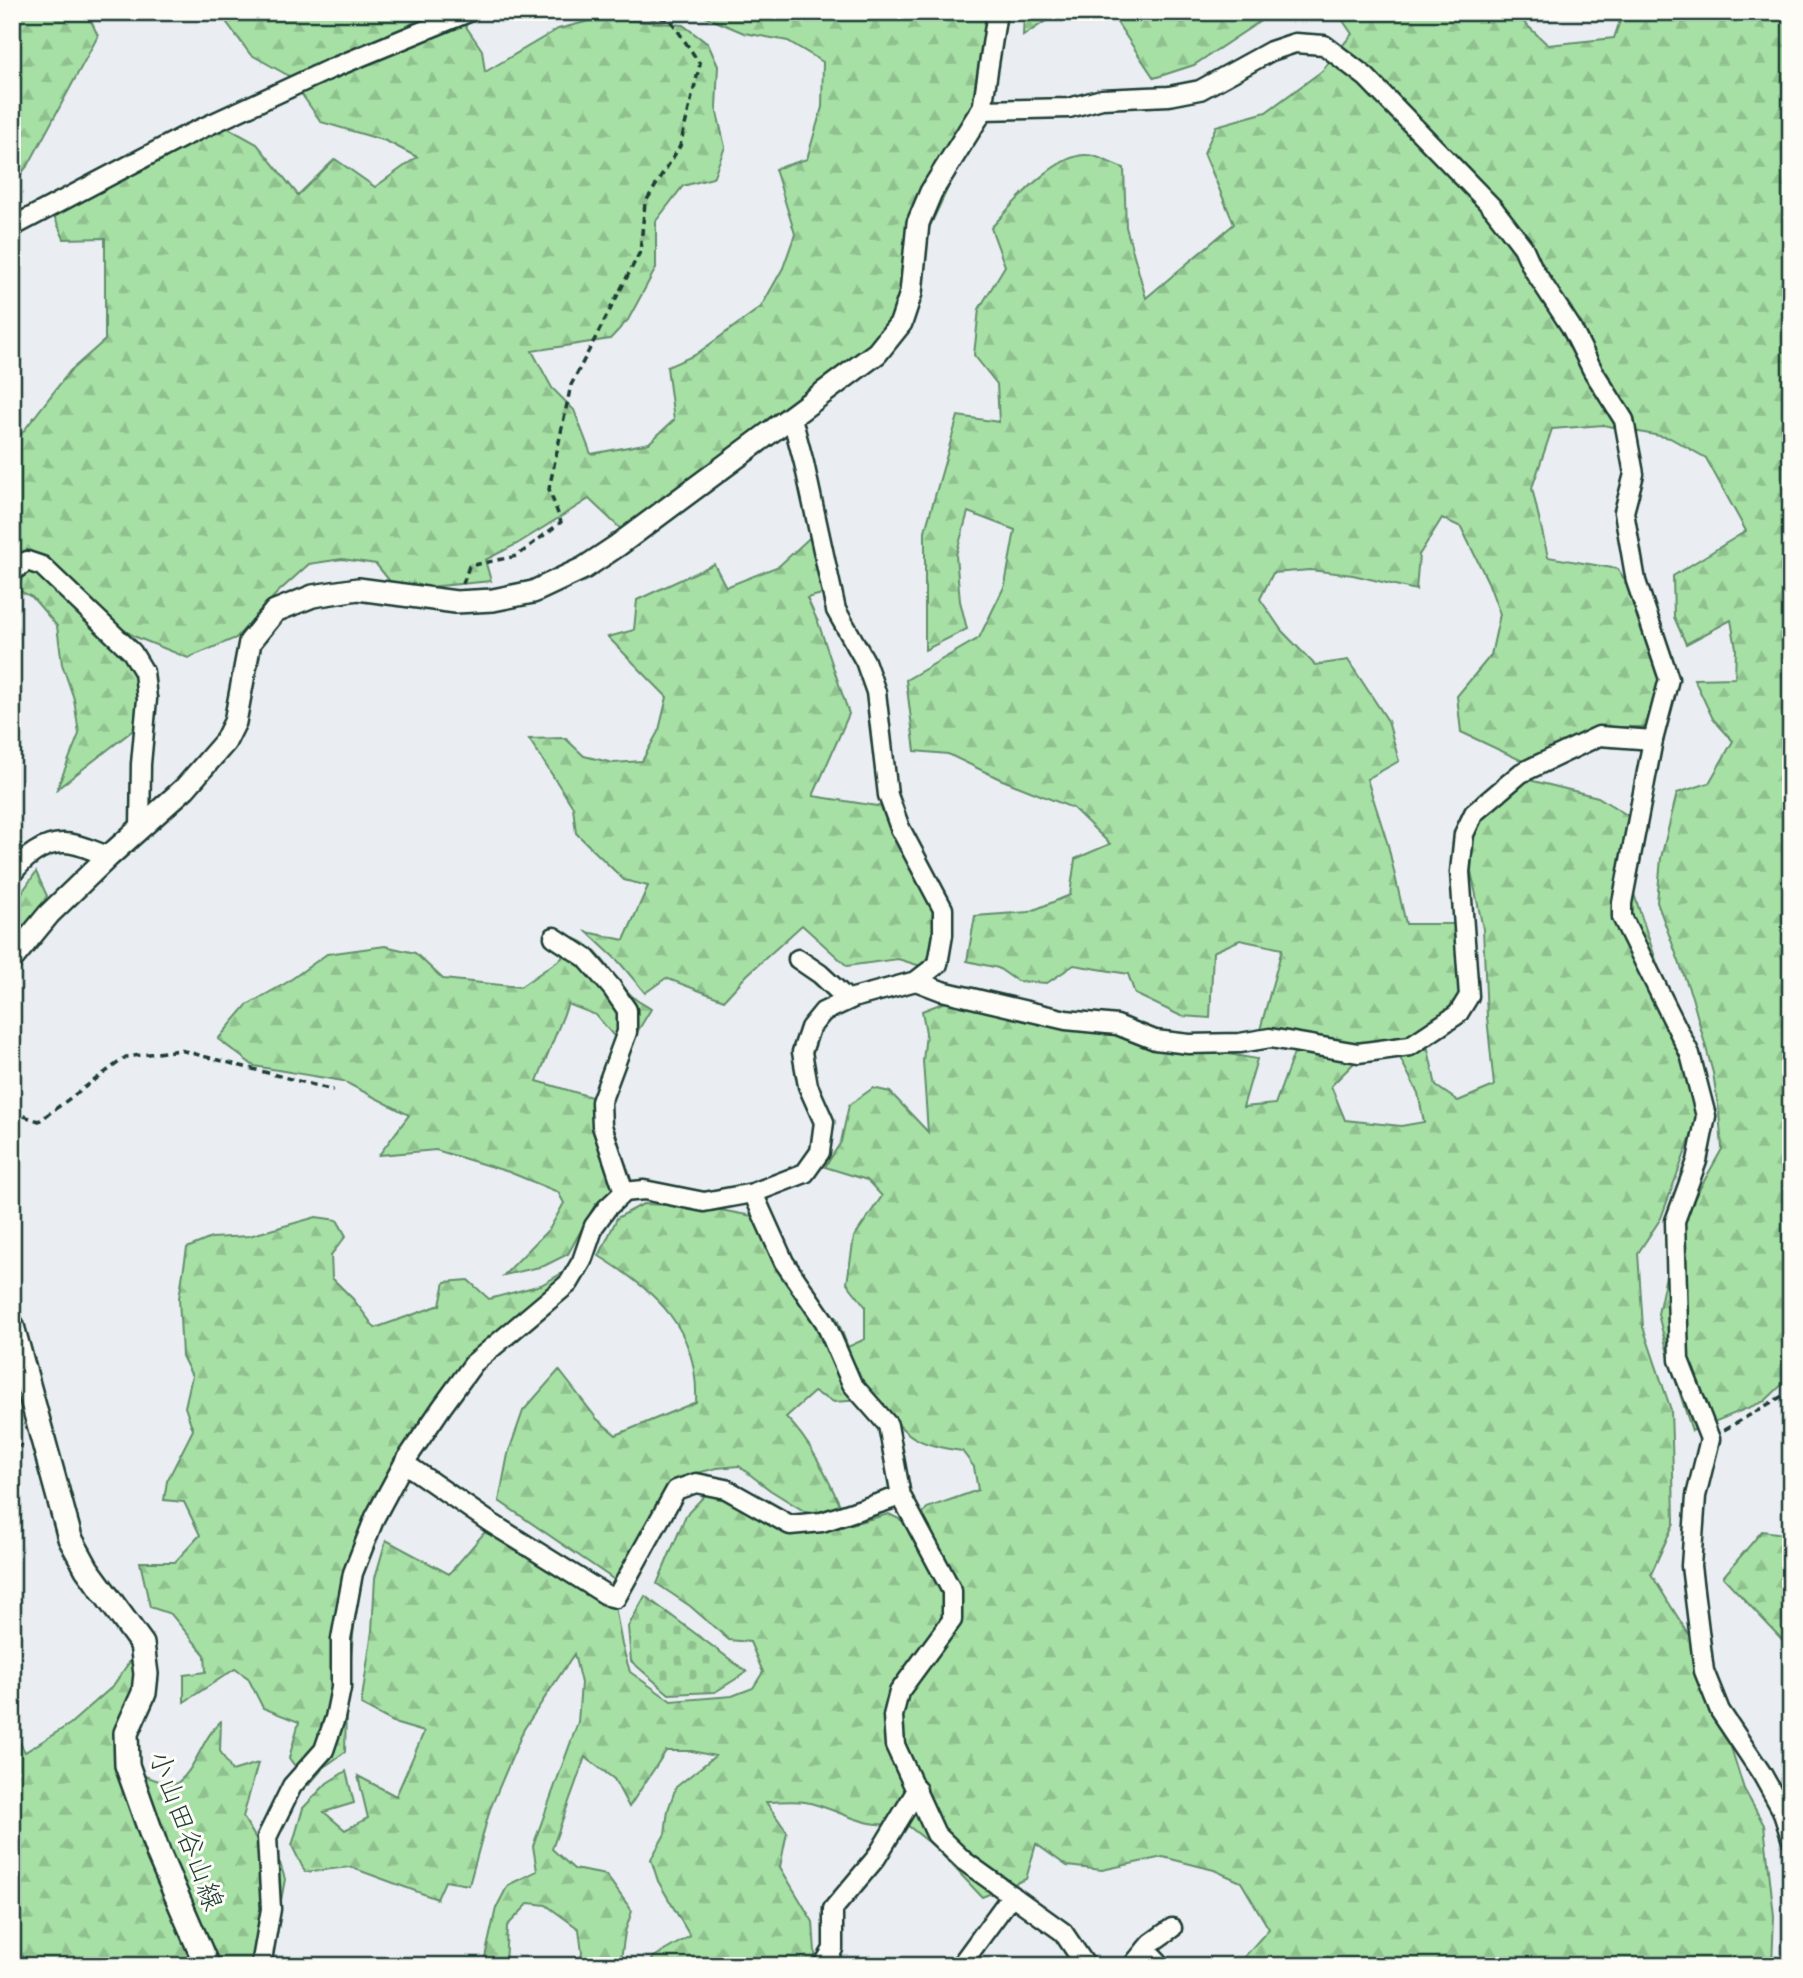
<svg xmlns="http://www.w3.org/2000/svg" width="1803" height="1978" font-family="Caveat,'Klee One',sans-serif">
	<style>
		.forest { fill: url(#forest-firs); stroke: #638e6c; stroke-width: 2 }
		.cemetery { fill: url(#cemetery-stones); stroke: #638e6c; stroke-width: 2 }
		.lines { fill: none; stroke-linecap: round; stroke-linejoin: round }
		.minor-casing { stroke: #1f3d34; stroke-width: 23 }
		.tertiary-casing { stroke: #1f3d34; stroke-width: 26 }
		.secondary-casing { stroke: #1f3d34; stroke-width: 28 }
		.path { stroke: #1f3d34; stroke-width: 3.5; stroke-dasharray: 7 5; stroke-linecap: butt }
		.minor { stroke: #fdfcf7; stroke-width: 18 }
		.tertiary { stroke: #fdfcf7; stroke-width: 21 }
		.secondary { stroke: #fdfcf7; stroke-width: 23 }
		.labels { text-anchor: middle; stroke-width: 6; stroke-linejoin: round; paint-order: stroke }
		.street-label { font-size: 28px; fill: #1f3d34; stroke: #fdfcf7 }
	</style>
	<defs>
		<pattern id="forest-firs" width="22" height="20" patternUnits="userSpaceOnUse" patternTransform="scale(1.75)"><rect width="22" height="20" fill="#a7e0a5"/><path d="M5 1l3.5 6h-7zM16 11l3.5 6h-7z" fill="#8fc18f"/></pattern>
		<pattern id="cemetery-stones" width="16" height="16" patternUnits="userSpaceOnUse" patternTransform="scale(1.75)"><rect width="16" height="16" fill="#a7e0a5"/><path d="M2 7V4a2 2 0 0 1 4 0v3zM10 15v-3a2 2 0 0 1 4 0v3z" fill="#8fc18f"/></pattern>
	</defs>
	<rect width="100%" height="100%" fill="#eaeef3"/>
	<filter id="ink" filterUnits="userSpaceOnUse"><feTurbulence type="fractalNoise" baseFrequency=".0143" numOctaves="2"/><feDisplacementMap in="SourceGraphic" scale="14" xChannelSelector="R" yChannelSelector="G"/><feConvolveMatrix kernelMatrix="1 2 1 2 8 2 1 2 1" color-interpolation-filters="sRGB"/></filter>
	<g filter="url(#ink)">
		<!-- forest -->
		<g class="forest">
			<polygon points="12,12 87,12 98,36 29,164 12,185"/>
			<polygon points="219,12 456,12 482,50 485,72 558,29 601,18 683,25 708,44 718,66 716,108 725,147 713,178 683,186 656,221 656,268 628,320 610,339 532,351 552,388 574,410 591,454 649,443 674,420 667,367 695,355 761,307 783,268 795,234 775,169 807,159 822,107 823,62 788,41 744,33 699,14 699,12 991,12 968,145 909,271 895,328 819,398 751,433 720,474 623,531 589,499 517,544 485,560 491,581 397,590 376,564 342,559 309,564 277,593 236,638 188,658 136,637 109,621 158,697 146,720 57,789 79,734 74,699 62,664 57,626 32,597 12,587 12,446 70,371 105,340 105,238 64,239 54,216 219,123 257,144 298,195 335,159 375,187 417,157 386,141 321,122 289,76 250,54"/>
			<polygon points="1024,12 1052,12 1050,18 1023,36"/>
			<polygon points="1110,12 1274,12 1194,65 1154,78"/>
			<path d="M1337,12H1513L1548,45L1614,38L1623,12H1791V1376L1765,1401L1692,1431L1671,1366L1658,1314L1670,1256L1694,1199L1722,1149L1719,1112L1713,1073L1692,997L1657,902L1661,858L1677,793L1709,783L1733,741L1713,719L1694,679L1735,678L1736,648L1731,620L1686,644L1674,617L1673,576L1746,531L1706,458L1670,438L1603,425L1552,429L1532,488L1548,557L1618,569L1645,613L1660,662L1658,727H1607L1533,766L1461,732L1457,696L1491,655L1500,614L1488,582L1461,527L1442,518L1419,555L1416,590L1353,575L1310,570L1273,573L1260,599L1282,631L1315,665L1348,660L1388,721L1399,761L1367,779L1388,845L1406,924H1469L1471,979L1440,1028L1390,1041L1318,1044L1257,1041L1282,949L1240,940L1213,952L1210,1018L1181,1016L1135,994L1128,974L1074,965L1047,983L1017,981L998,968L967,961L975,916L1029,912L1070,895L1075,859L1110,844L1073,808L1000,779L948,754L915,751L906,680L979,638L1005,585L1015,530L968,512L956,555L960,601L967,629L925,650V531L958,416L999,422L997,384L974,355L979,309L1005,266L991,228C1011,206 1054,154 1087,155C1098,155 1113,165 1124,168L1126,227L1146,298L1234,224L1204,153L1216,126L1266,112L1322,71L1352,34Z"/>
			<polygon points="820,528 837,590 807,598 818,622 849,714 813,796 896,809 949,915 927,968 898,959 847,966 802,925 747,975 724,1000 666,978 645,993 620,963 587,932 624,940 648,886 624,880 576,833 573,807 529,739 565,738 584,756 613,763 642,761 659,730 667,697 608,637 634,630 637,600 714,564 726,587 779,566"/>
			<path d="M1517,777L1598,797L1638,822L1634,894L1666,990L1700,1112L1661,1218L1638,1253L1643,1327L1671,1410L1673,1472L1674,1523L1651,1574L1703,1658L1744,1789L1764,1825L1774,1916L1772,1966H1236L1269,1929L1241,1882L1214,1870L1163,1857L1102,1870L1067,1866L1036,1844L1026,1879L982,1897L935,1847L902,1821C870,1834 836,1807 805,1802C793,1800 779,1802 766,1802L787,1832L780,1867L813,1922L816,1966H758L722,1957L718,1966H648L654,1957L690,1936L658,1881L651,1859L665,1834L668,1810L676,1787L715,1756L692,1751H666L629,1807L614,1779L585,1757L552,1849L574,1869L606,1875L632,1911L625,1932L620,1966H579L582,1953L579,1929L546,1905L529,1903L507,1926L505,1966H483L496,1908L508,1885L537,1871L533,1846L578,1722L581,1683L574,1654L524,1729L490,1809L469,1885L445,1881L437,1899L350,1867L305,1872L292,1846L303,1808L327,1783L346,1771L354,1803L324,1812L345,1830L368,1818L358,1776L396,1796L424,1732L397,1724L361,1705L372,1631L375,1578L386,1540L449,1574L490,1526L615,1606L622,1645L630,1672L671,1701L732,1696L753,1688L763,1672L750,1642L729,1640L690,1606L657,1584L686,1515L707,1493L740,1498L791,1524L837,1528L889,1514L913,1526L927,1508L978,1490L974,1467L962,1451C913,1445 906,1435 876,1399L834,1402L814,1392L786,1417C813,1444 828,1479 844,1514L804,1511L770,1490L739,1466L717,1468L673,1479L622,1585L499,1501L508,1454L523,1411L559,1370L597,1419L616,1435L696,1402C699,1329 656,1291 599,1256L617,1218L643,1204L699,1206L752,1216L767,1229L801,1278L837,1319L848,1347L865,1339V1306L847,1283L854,1237L882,1196L867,1180L825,1167L841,1142L849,1105L873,1088L890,1092L928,1132L923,1061L926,1033L922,1011L966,994L1150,1032L1211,1051L1257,1059L1243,1107L1275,1104L1294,1053L1359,1058L1331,1086L1345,1120L1401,1126L1424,1122L1418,1093L1398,1054L1428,1049L1436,1086L1458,1101L1494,1086L1487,1017L1483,929L1471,871L1474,823Z"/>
			<polygon points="36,872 47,896 12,952 12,907"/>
			<path d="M564,936C600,941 609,975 633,997C638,1002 645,1005 651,1009L633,1039L613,1035L596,1015L568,1004L537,1081L605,1101L620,1159L614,1189L595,1205L568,1254L544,1266L504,1275L550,1228L564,1203L558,1192L509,1172L436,1150L379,1155L409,1115L343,1081L254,1066L218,1039L247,1005L286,983L327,954L385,946L415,953L443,979L520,987L562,958Z"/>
			<polygon points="316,1217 337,1220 346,1236 331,1255 332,1278 353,1299 375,1328 440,1305 445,1282 468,1280 489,1299 541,1285 564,1272 536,1309 472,1355 416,1426 364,1520 346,1710 345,1752 324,1767 309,1785 289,1758 299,1722 263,1708 248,1678 235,1669 184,1702 184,1675 206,1672 205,1655 171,1614 150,1607 140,1562 175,1562 200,1535 184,1502 164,1500 167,1481 193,1430 185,1407 192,1376 182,1356 179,1298 187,1248 211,1238 249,1236"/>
			<polygon points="1762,1531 1791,1535 1791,1649 1723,1577"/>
			<path d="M135,1654L140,1664L122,1768L173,1786C197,1771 200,1740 221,1721L220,1751L232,1771L258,1763L243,1817L258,1842L280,1863L285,1879L269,1966H12V1831L15,1823L12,1822V1728L25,1752L70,1724L112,1687Z"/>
		</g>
		<!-- cemetery -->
		<polygon class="cemetery" points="645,1596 747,1672 715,1692 669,1694 631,1661 628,1627"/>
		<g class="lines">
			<!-- minor casing -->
			<g class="minor-casing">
				<g id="minor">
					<polyline points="997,12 982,110 1069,108 1102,99 1169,96 1200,90 1271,51 1295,43 1324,45 1366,77 1493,208 1523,247 1533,269 1571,327 1593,371 1624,420 1634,474 1624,512 1636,581 1669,679 1653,740 1622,903 1622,917 1690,1054 1706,1116 1697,1161 1675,1221 1679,1360 1710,1439 1696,1496 1691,1566 1704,1671 1720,1711 1762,1774 1782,1810 1791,1838"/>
					<polyline points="12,227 183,137 328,70 469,12"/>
					<polyline points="12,572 27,561 42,566 132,652 144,672 147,699 141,764 140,829"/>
					<path d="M12,874C24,858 43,842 65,843C78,843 95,852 109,856"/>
					<polyline points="554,937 586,958 612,988 627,1010 627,1032 601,1102 602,1126 624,1192"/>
					<polyline points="798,959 820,974 848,1000"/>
					<polyline points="916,981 942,991 1066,1020 1117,1025 1155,1040 1189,1044 1240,1043 1270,1038 1358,1053 1410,1046 1458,1014 1469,996 1460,872 1464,834 1474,813 1521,773 1599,736 1653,740"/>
					<polyline points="753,1193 784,1262 825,1322 852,1384 888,1425 901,1496 952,1591 952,1620 899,1692 893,1716 895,1745 936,1834 964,1861 1063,1932 1086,1966"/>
					<polyline points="404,1463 491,1523 608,1596 616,1598 676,1490 696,1483 726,1489 790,1525 822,1522 901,1496"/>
					<polyline points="1146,1949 1162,1966"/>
					<polyline points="261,1966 271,1909 267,1837 292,1786 324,1750 335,1718 341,1688 341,1639 353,1573 375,1517 404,1463 442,1407 474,1363 569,1283 582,1261 594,1226 607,1208 624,1192 644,1190 704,1202 753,1193 805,1173 820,1152 824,1122 808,1086 802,1052 810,1028 823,1012 853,998 916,981 938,964 943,935 943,909 900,828 888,795 876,692 865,661 836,610 804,463 792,418"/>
					<polyline points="823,1966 833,1949 833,1909 876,1858 917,1790"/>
					<polyline points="960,1966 1012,1895"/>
					<polyline points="1132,1966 1151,1943 1172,1928"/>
				</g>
			</g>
			<!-- tertiary casing -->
			<g class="tertiary-casing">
				<polyline id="tertiary" points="12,959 49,914 109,856 185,788 225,742 235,722 250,642 275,611 313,596 358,589 456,602 493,600 533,592 584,568 617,546 877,353 901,323 911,293 918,223 931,192 982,110"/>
			</g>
			<!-- secondary casing -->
			<g class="secondary-casing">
				<polyline id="secondary" points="12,1326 70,1538 87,1569 142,1644 146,1674 144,1693 126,1733 127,1765 159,1855 207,1966"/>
			</g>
			<!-- path -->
			<g class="path">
				<polyline points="463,584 469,566 517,556 561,522 549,489 571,385 640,252 645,203 680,146 700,64 670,19 595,12"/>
				<polyline points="12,1112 39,1121 126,1057 180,1050 333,1090"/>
				<polyline points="1724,1430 1791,1391"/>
				<polyline points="12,1457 22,1444"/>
			</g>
			<!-- minor -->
			<use href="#minor" class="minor"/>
			<!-- tertiary -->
			<use href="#tertiary" class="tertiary"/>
			<!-- secondary -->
			<use href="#secondary" class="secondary"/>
		</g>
	</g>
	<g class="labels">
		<!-- street labels -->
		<g class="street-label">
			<text transform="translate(187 1830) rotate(70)" y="10">小山田谷山線</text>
		</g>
	</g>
	<!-- margin -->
	<rect width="1803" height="1978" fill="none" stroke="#fdfcf7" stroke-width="42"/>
	<rect x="21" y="21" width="1761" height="1936" fill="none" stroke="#1f3d34" stroke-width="2.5" filter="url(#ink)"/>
</svg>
